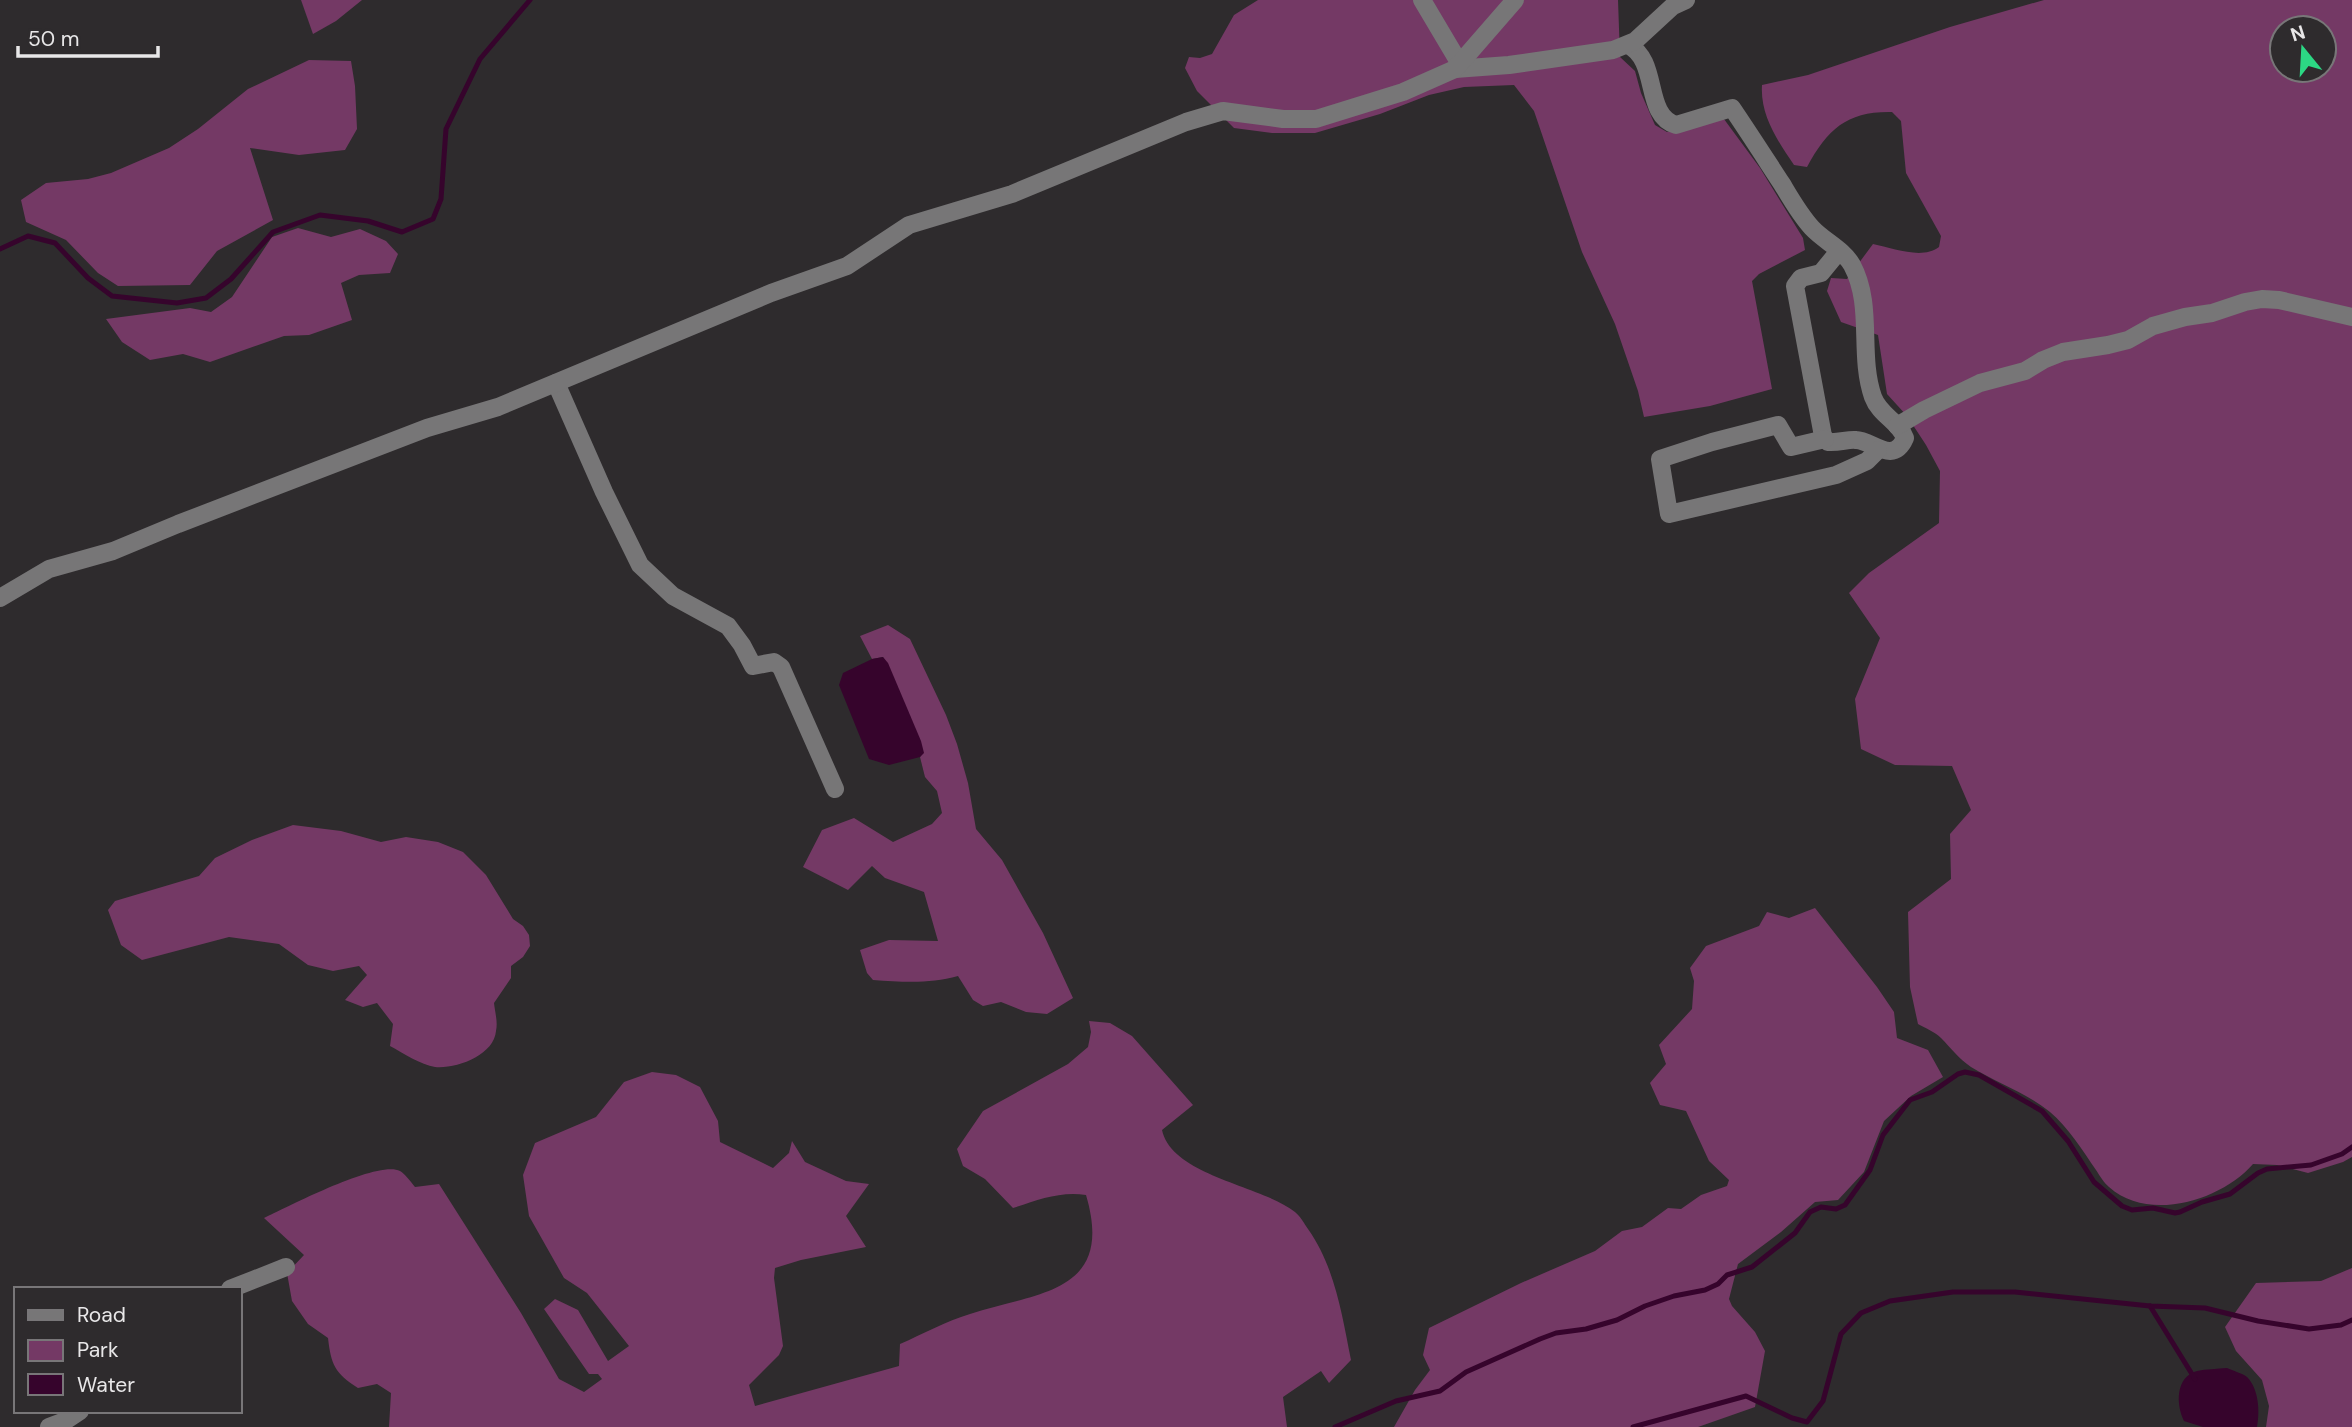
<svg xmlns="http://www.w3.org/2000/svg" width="2352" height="1427" font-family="'DM Sans',sans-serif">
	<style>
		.green { fill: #743965; fill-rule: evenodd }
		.water { fill: #36042c }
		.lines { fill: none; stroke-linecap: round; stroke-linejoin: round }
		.stream { stroke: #36042c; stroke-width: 5 }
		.minor { stroke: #777677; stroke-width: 18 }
	</style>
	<rect width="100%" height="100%" fill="#2e2b2d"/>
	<!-- green -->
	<g class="green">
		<polygon points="301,0 362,0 336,21 313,34"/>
		<polygon points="1258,0 1618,0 1620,57 1635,71 1641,93 1655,125 1667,132 1721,115 1760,168 1803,238 1805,250 1759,274 1752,281 1772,389 1710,406 1644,417 1638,391 1615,324 1582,252 1534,111 1514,85 1464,87 1429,95 1380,114 1315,133 1272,133 1234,128 1197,91 1185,68 1189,57 1200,58 1212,54 1234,15"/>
		<path d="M2044,0H2352V1157L2343,1162L2308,1173L2277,1165L2253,1164C2222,1200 2149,1223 2109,1187C2104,1183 2100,1176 2096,1170C2083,1151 2068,1127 2050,1112C2027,1093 1997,1083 1971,1067C1959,1059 1951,1048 1941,1038C1935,1032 1925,1028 1918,1024L1910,987L1908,912L1951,879L1950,834L1971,810L1952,766L1895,765L1861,749L1855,699L1880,638L1849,593L1869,573L1939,523L1940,471L1926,445L1907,416L1887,394L1878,335L1841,322L1827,291L1831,278L1847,279L1873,244C1893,248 1922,260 1939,247L1941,236L1906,173L1901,121L1892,112C1848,111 1828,128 1807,167L1794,165C1777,140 1760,115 1762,85L1808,75L1950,27ZM2282,28H2324V70H2282Z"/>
		<polygon points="309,60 351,61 355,86 357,129 345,150 299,155 250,148 273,220 217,251 190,285 118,286 98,273 66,240 26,222 21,200 46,183 88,179 111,173 169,148 198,129 248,89"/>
		<polygon points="298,228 331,237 360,229 386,241 398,254 390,273 359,275 341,283 352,320 309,335 284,336 210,362 183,354 150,360 122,342 106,319 190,308 211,312 232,297 272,237"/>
		<path d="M888,625L910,639L946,715L957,744L968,783L976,829L1002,860L1043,933L1073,998L1047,1014L1026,1012L1001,1002L983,1006L973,1000L958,976C930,984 903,982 873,980L867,973L860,950L889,940L938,941L924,892L885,878L872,866L848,890L803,867L822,830L854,818L893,842L932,824L942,813L937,791L925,777L920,757L923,753L883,657L872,659L860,636Z"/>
		<path d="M293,825L341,831L381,842L406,837L438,842L463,852L486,875L513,919L523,926L529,935L530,946L523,957L511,966V978L494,1003C495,1012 498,1022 496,1031C494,1055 457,1069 435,1067C421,1065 403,1053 390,1046L393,1024L377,1003L363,1007L345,1000L367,975L359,966L333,971L308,965L279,944L229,937L142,960L121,945L108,910L115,901L199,876L215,858L252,840Z"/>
		<polygon points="1815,908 1877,987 1894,1012 1897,1038 1928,1050 1943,1077 1911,1096 1884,1121 1864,1172 1838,1200 1815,1202 1781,1232 1738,1264 1729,1299 1732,1306 1755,1332 1765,1351 1755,1407 1698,1427 1394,1427 1415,1390 1430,1370 1423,1355 1429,1328 1521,1283 1595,1251 1622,1231 1642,1227 1668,1208 1681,1209 1701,1195 1727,1186 1729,1180 1709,1161 1686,1111 1660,1105 1650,1083 1666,1064 1659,1045 1692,1009 1694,981 1690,968 1706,946 1759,926 1767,912 1789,918"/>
		<path d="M1089,1021L1110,1023L1132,1036L1193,1105L1162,1130C1172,1176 1261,1185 1295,1212C1300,1216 1304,1223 1308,1229C1335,1267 1342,1315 1351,1360L1329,1383L1321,1371L1283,1397L1287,1427H389L391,1393L377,1384L358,1388C335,1373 331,1365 328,1338L308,1324L292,1301L287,1273L304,1255L264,1218C288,1207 377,1160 400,1171C405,1174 411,1182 415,1187L439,1184L521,1313L559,1379L584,1392L602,1379L598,1374H589L544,1309L555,1299L578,1310L608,1361L629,1346L587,1293L564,1278L529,1216L523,1175L535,1143L596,1117L624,1082L652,1072L676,1075L700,1087L718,1121L720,1142L773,1168L789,1153L792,1141L805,1162L846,1181L869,1184L846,1216L866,1247L801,1260L775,1268L774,1278L783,1346L779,1355L749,1385L755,1406L899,1366L900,1344C923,1334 946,1321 970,1314C1039,1292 1115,1293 1086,1195C1060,1191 1038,1200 1013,1208L985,1179L963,1166L957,1149L983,1111L1068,1064L1088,1047L1091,1032Z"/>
		<polygon points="2352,1268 2352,1427 2266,1427 2269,1406 2262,1380 2236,1351 2225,1327 2256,1283 2321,1281"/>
	</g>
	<!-- water -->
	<g class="water">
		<polygon points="883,657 888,663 921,741 924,753 920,757 889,765 869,759 839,685 843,673 872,659"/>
		<path d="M2227,1368C2233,1371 2242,1373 2247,1377C2259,1389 2260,1412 2257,1427H2203L2184,1421C2176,1405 2175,1377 2197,1371C2206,1369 2217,1369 2227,1368Z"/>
	</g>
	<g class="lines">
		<!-- stream -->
		<g class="stream">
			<polyline points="0,249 28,236 55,243 88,278 112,296 177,303 206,298 231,279 273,232 320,215 368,221 402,232 433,219 441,199 446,129 480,59 530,0"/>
			<polyline points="2150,1306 2195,1379"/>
			<polyline points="1335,1427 1396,1401 1440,1391 1466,1372 1540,1339 1556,1333 1586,1329 1617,1320 1645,1306 1674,1296 1705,1290 1718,1284 1727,1275 1752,1267 1795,1233 1810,1212 1821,1207 1836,1209 1845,1205 1870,1170 1883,1135 1910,1100 1932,1092 1958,1074 1965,1072 1979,1075 2042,1111 2068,1141 2094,1182 2122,1206 2132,1210 2153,1208 2175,1213 2180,1212 2202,1202 2230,1194 2258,1173 2267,1169 2311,1165 2342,1154 2352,1147"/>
			<polyline points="1633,1427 1746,1396 1792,1418 1807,1422 1823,1401 1841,1334 1861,1313 1890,1301 1953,1292 2015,1292 2150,1306 2205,1308 2258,1321 2309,1329 2341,1325 2352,1320"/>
		</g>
		<!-- minor -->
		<g class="minor">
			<polyline points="1422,0 1460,64"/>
			<path d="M1628,45C1660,61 1643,115 1676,125L1732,108C1749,133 1765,158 1782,184C1791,199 1800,215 1812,228C1824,241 1843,249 1852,265C1874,306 1858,354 1873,397C1880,416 1899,421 1905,438C1893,466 1872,440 1856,440C1848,439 1839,443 1828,442L1823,436L1795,286L1801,278L1821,273L1839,251"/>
			<polyline points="1455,69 1509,65 1613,50 1635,41 1673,6 1686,0"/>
			<polyline points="556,383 604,492 640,565 673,596 728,626 742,645 753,666 774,662 781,667 835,789"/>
			<polyline points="1897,426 1924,410 1980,383 2025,371 2043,360 2063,352 2108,345 2128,340 2153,326 2185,317 2212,313 2245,302 2262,299 2279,300 2352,317"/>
			<polyline points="1825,439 1791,447 1778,425 1712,442 1660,459 1669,514 1836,475 1867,461 1878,450"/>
			<polyline points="0,598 49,569 113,551 178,524 427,428 498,407 771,293 847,266 909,225 1012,194 1186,122 1223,111 1283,119 1316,119 1403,92 1455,69 1515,0"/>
			<polyline points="230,1289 286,1267"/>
			<polyline points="49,1427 65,1421 80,1411"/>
		</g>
	</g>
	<!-- legend -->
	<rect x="14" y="1287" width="228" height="126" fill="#2e2b2d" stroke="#787678" stroke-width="2"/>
	<rect x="28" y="1310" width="35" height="10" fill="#777677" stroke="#787678" stroke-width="2"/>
	<text x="77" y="1322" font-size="21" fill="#e8e7e8">Road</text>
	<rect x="28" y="1340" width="35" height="21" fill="#743965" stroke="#787678" stroke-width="2"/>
	<text x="77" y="1357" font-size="21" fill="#e8e7e8">Park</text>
	<rect x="28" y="1374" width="35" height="21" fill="#36042c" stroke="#787678" stroke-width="2"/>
	<text x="77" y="1392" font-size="21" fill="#e8e7e8">Water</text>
	<!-- north arrow -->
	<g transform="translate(2303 49) rotate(342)"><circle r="33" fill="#2e2b2d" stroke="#787678" stroke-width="2"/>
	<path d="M0-5L12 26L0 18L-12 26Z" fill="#2cd884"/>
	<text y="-10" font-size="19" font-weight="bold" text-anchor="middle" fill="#e8e7e8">N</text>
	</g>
	<!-- scale -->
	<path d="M18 46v10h140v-10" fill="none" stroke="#e8e7e8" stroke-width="3.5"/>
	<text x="28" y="46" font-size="21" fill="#e8e7e8" stroke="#2e2b2d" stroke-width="5" paint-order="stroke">50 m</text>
</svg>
